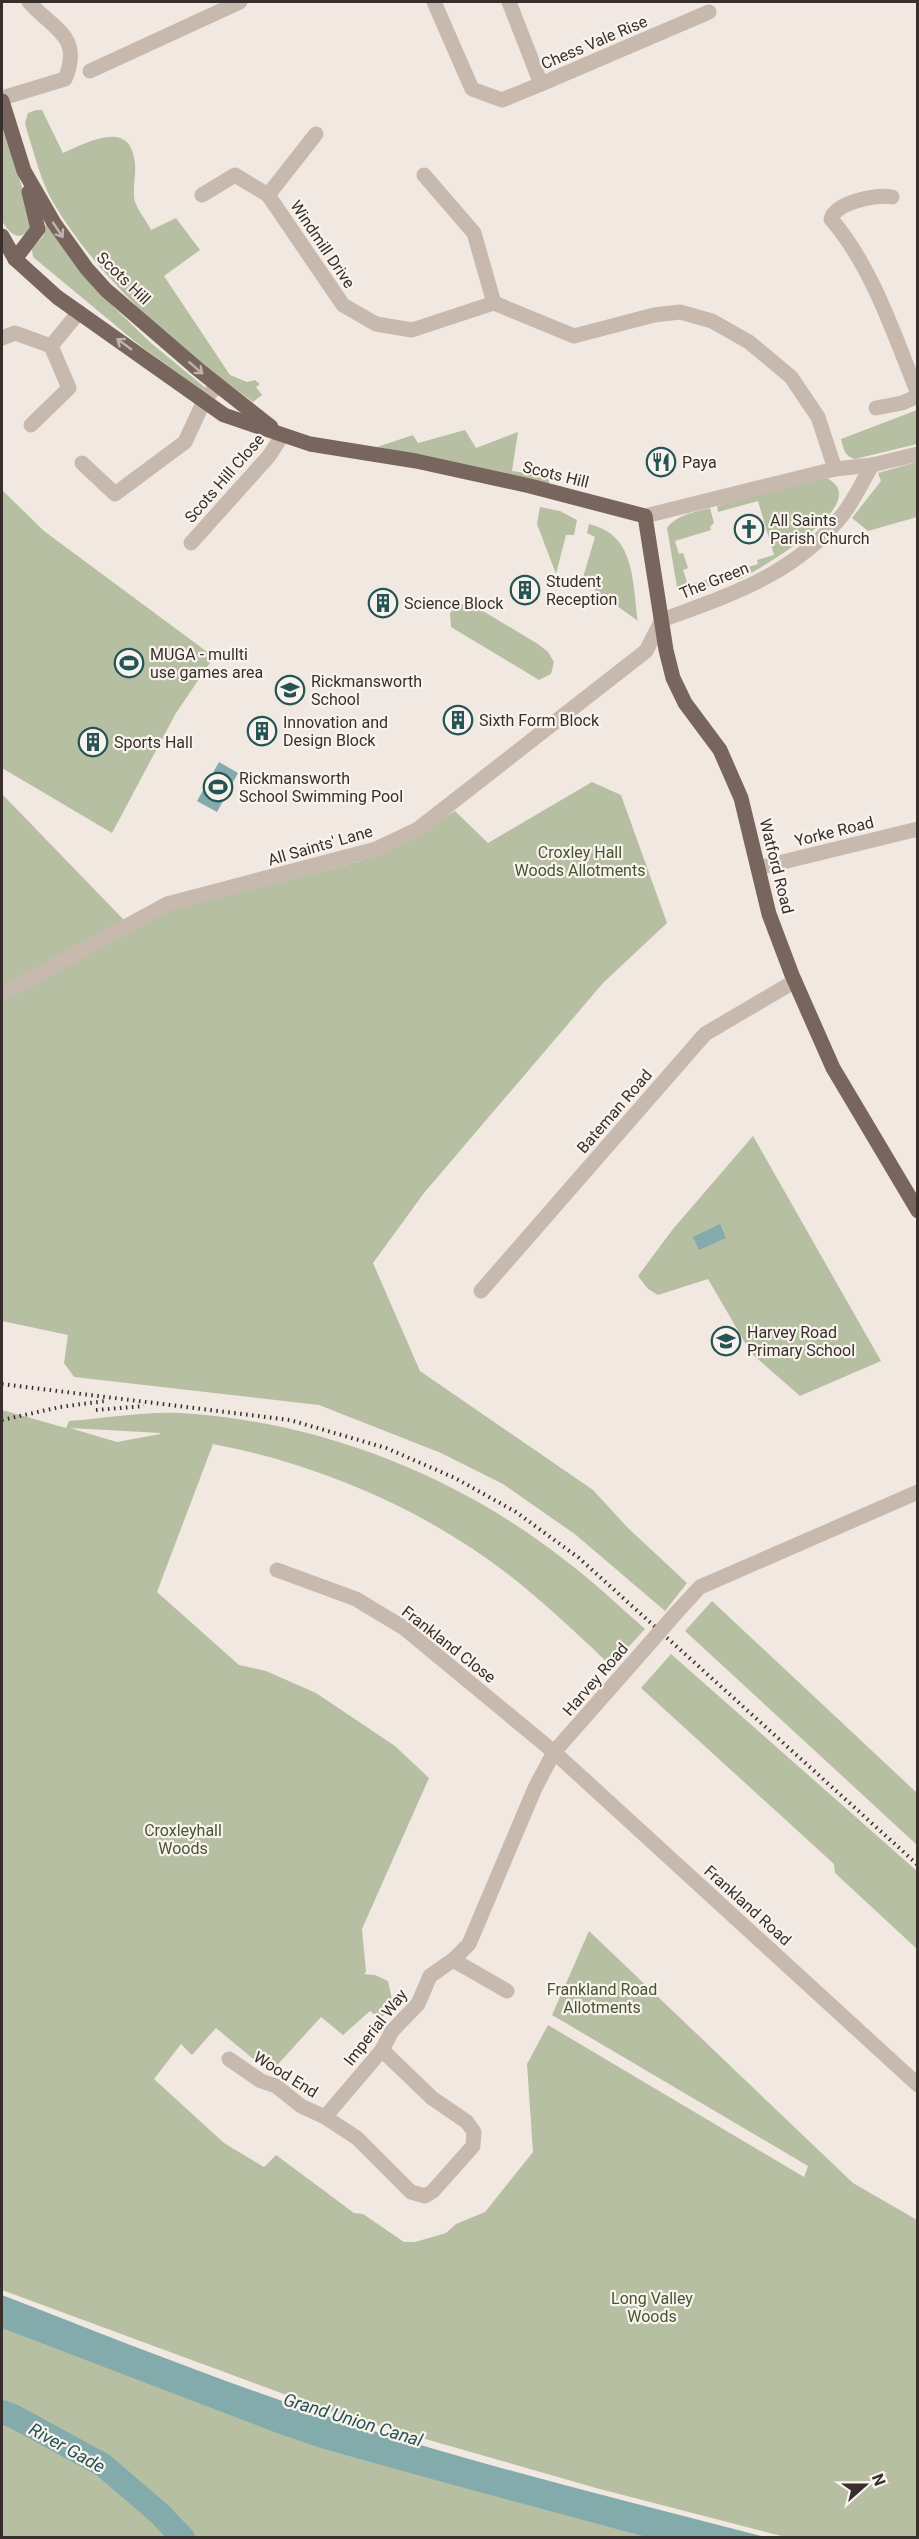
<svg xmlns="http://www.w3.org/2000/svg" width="919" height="2539" font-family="Roboto,sans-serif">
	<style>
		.green { fill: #b6bfa2; fill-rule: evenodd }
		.water { fill: #83abab }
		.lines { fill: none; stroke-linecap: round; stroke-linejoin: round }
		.river { stroke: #83abab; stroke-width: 24 }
		.minor { stroke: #c8b9ae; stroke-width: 15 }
		.major { stroke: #78665e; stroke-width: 15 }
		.rail { stroke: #382f2c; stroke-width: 4; stroke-dasharray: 1.5 4.5; stroke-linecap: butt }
		.minor-bridge { stroke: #c8b9ae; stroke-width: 15 }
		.oneway { stroke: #bfb4ad }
		.labels { text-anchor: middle; stroke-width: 4.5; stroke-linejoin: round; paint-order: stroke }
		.street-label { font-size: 16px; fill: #382f2c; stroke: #f9f3ed }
		.poi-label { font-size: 16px; fill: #382f2c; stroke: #f9f3ed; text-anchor: start }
		.park-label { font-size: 16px; fill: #485432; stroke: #f9f3ed }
		.water-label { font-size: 18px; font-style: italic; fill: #255455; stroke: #f9f3ed }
	</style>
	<rect width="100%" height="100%" fill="#f1e9e1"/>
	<!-- green -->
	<g class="green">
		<path d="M36,110H42L63,153C89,142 131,118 135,164C136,175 133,186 134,197C135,207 146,220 151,230L176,218L200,250L164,276L230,375L247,382L255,380L260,384L256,387L262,395L253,402C179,348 102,284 54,204C41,183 35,155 27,131L25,123L28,113Z"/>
		<path d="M2,125L33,221V226C20,242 12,237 2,221Z"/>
		<polygon points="46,222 99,293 151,343 208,390 204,392 138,344 33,257 32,249 44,235"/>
		<path d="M917,410V444L855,459C845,457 843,448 841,439Z"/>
		<polygon points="465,430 476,448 518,432 512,471 549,476 549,484 377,447 413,435 418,443"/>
		<polygon points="917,462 917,517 868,531 852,518 881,481 878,473"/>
		<path d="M825,477C832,481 839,485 839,494C840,521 761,569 738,580L736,571L758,564L757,560L774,555L758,501L718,512L717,506Z"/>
		<polygon points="2,490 44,531 214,657 176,713 112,833 2,768"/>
		<polygon points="540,507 560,511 577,520 574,535 566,535 556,574 537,524"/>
		<path d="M710,508L714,523L710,527L711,530L675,541L679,554L683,553L688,568L683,570L688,585L726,574L728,581L690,591H680L677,587L667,528C676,515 695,512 710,508Z"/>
		<path d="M589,524C636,535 632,581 638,621L582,581L595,537L587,533Z"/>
		<polygon points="460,604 471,604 538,644 548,652 554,662 551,674 539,680 451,627 450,613"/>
		<polygon points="592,782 621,795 667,923 603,983 424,1193 373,1263 420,1371 593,1490 628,1528 687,1583 665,1611 576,1535 503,1484 441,1453 319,1405 74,1377 64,1363 68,1335 2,1321 2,794 123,919 130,930 166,911 360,861 406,842 455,811 488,843"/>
		<polygon points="753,1136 881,1361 800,1396 751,1353 708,1279 658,1295 648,1289 638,1276 673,1229"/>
		<path d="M2,1410L66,1428L69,1421C106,1418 145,1411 182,1413C321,1422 457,1475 566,1561C594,1582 619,1606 645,1629L611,1666C583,1639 554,1612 524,1587C436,1514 324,1465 213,1444L157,1592L239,1665L266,1671L316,1693L395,1746L429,1778L362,1929L366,1972L364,1974L375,1975L388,1981L393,2004L381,2019L370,2011L343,2035L321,2017L270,2073L216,2028L192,2055L181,2044L154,2079L224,2143L264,2167L276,2155L354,2213L363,2214L404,2242H415L446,2233L456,2224L485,2212L533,2152L527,2064L548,2025L804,2177L808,2166L552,2015L589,1931L853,2183L917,2220V2537H785L596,2488L338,2414L2,2290ZM70,1428L160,1433V1434L117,1442Z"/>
		<polygon points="712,1601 917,1793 917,1845 685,1631"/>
		<polygon points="671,1654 917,1871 917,1949 835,1873 834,1864 641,1688"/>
		<polygon points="2,2327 323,2449 647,2537 2,2537"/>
	</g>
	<!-- water -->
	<g class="water">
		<polygon points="219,762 238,773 217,812 197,801"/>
		<polygon points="720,1224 726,1238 699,1250 693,1237"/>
		<path d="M2,2295C118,2340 235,2387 354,2425C489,2467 628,2502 765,2537H646L457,2486L323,2449L277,2433L2,2328Z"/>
	</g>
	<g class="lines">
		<!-- river -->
		<polyline class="river" points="2,2412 15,2417 103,2465 159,2513 183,2538"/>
		<!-- minor -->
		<g class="minor">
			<polyline points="434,2 472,89 502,100 541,84"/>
			<polyline points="509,2 541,84 709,12"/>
			<polyline points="90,71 240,2"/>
			<path d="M2,98L65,79C83,36 54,30 29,2"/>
			<polyline points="424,175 474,233 494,303"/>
			<polyline points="202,195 235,175 268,195 343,305 376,324 412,330 494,303 574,336 654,315 680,312 712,321 749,342 791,377 818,417 835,469"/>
			<polyline points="268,195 316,134"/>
			<path d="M892,197C877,194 836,202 831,219C872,266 895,337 918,394"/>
			<polyline points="2,338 15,333 51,346 79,312"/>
			<polyline points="876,408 902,403 918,396"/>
			<polyline points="31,425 69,388 51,346"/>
			<polyline points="82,463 115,494 185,442 204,401 217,385"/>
			<polyline points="645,516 835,469 872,465 918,454"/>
			<polyline points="191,543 269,456 282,436"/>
			<polyline points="758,868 918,829"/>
			<path d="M2,994L167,904L376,849L418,829L646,651L662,620C732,594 796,574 844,513C855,498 863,481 872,465"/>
			<polyline points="481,1291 705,1034 795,981"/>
			<polyline points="277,1570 356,1599 404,1628 554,1752 918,2085"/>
			<polyline points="676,1613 700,1587 918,1492"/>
			<polyline points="507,1991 453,1960 469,1944 535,1788 554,1752 643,1651"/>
			<polyline points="229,2059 261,2081 276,2086 301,2106 325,2117 357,2138 411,2192 425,2196 433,2191 473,2146 474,2132 467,2122 432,2098 382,2050"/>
			<polyline points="325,2117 382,2050 392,2031 418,2004 430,1976 453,1960"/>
		</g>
		<!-- major -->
		<g class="major">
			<polyline points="2,101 24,171 54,223 87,269 106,290 200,371 271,427"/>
			<polyline points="2,236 15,259 57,297 224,415 310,444 416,461 530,486 645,516 666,650 673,678 685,703 720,750 741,798 769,914 792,975 833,1068 918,1211"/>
			<polyline points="15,259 38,229 29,192"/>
		</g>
		<!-- rail -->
		<g class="rail">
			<polyline points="2,1384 290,1420 386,1448 455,1478 516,1512 579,1558 918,1865"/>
			<polyline points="96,1410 144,1406"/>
			<polyline points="2,1420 60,1407 105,1401"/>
		</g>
		<!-- minor-bridge -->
		<polyline class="minor-bridge" points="643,1651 676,1613"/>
	</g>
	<!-- one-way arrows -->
	<defs><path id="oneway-shaft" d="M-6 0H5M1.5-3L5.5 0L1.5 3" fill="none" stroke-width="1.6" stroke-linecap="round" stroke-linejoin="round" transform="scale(1.5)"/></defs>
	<g class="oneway">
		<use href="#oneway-shaft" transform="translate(58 230) rotate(56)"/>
		<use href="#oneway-shaft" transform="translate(124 344) rotate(-144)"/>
		<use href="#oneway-shaft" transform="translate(196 368) rotate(41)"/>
	</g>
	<!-- icons -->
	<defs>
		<g id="restaurant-ring" transform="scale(1.5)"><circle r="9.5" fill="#f9f3ed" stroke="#255455" stroke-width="1.5"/><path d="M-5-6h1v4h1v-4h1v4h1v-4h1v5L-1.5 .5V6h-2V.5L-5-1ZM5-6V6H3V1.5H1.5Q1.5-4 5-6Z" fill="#255455"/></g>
		<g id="church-ring" transform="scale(1.5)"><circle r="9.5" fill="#f9f3ed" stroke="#255455" stroke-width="1.5"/><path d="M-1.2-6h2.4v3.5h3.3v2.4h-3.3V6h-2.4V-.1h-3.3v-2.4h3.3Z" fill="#255455"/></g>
		<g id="building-ring" transform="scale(1.5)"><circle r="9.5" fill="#f9f3ed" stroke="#255455" stroke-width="1.5"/><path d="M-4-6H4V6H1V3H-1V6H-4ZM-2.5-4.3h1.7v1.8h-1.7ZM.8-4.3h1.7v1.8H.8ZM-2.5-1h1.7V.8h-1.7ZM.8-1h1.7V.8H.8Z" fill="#255455"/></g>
		<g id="stadium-ring" transform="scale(1.5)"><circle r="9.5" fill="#f9f3ed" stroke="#255455" stroke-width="1.5"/><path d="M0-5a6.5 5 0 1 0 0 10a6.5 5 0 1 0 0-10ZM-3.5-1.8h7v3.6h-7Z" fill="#255455"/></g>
		<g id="school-ring" transform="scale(1.5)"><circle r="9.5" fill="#f9f3ed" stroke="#255455" stroke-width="1.5"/><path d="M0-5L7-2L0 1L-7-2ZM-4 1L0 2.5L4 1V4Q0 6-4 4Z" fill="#255455"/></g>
	</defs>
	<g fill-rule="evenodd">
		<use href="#restaurant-ring" x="661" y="462"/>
		<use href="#church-ring" x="749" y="529"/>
		<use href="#building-ring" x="525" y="590"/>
		<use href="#building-ring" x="383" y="603"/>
		<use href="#stadium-ring" x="129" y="663"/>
		<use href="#school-ring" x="290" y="690"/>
		<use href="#building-ring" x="458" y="720"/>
		<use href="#building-ring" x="262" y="731"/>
		<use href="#building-ring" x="93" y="742"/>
		<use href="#stadium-ring" x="218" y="787"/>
		<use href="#school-ring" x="726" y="1341"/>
	</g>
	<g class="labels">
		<!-- street labels -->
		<g class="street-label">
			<text transform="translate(594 42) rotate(-23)" y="6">Chess Vale Rise</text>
			<text transform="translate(323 244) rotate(56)" y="6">Windmill Drive</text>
			<text transform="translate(124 278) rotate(44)" y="6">Scots Hill</text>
			<text transform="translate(556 474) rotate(14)" y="6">Scots Hill</text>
			<text transform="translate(224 478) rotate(-49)" y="6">Scots Hill Close</text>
			<text transform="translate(714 580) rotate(-22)" y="6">The Green</text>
			<text transform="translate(834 831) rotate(-14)" y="6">Yorke Road</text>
			<text transform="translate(320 845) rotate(-16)" y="6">All Saints' Lane</text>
			<text transform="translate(777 866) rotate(76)" y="6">Watford Road</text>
			<text transform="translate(614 1111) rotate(-49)" y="6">Bateman Road</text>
			<text transform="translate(449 1644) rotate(38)" y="6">Frankland Close</text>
			<text transform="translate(595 1679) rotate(-49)" y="6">Harvey Road</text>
			<text transform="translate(748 1905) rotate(42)" y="6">Frankland Road</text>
			<text transform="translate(375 2027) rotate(-52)" y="6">Imperial Way</text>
			<text transform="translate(286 2074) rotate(32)" y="6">Wood End</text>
		</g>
		<!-- poi labels -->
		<g class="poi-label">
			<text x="682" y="468">Paya</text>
			<text x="770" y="526">All Saints<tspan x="770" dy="18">Parish Church</tspan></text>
			<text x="546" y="587">Student<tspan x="546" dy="18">Reception</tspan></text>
			<text x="404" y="609">Science Block</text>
			<text x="150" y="660">MUGA - mullti<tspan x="150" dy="18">use games area</tspan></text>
			<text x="311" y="687">Rickmansworth<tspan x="311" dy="18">School</tspan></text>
			<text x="479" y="726">Sixth Form Block</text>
			<text x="283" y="728">Innovation and<tspan x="283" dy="18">Design Block</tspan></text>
			<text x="114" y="748">Sports Hall</text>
			<text x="239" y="784">Rickmansworth<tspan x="239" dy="18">School Swimming Pool</tspan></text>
			<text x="747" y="1338">Harvey Road<tspan x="747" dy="18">Primary School</tspan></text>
		</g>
		<!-- park labels -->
		<g class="park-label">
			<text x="580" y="858">Croxley Hall<tspan x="580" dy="18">Woods Allotments</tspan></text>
			<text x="183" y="1836">Croxleyhall<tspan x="183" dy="18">Woods</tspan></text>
			<text x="602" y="1995">Frankland Road<tspan x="602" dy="18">Allotments</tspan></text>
			<text x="652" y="2304">Long Valley<tspan x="652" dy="18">Woods</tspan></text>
		</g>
		<!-- water labels -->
		<g class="water-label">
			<text transform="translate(353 2420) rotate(17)" y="6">Grand Union Canal</text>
			<text transform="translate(67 2448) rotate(29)" y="6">River Gade</text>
		</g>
	</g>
	<!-- border -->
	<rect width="919" height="2539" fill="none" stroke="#382f2c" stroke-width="6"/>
	<!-- north arrow -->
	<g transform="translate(865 2485) rotate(69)" stroke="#f9f3ed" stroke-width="4.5" paint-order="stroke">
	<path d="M0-4.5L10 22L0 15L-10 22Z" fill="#382f2c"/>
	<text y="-9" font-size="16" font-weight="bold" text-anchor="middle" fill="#382f2c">N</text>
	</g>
</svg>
